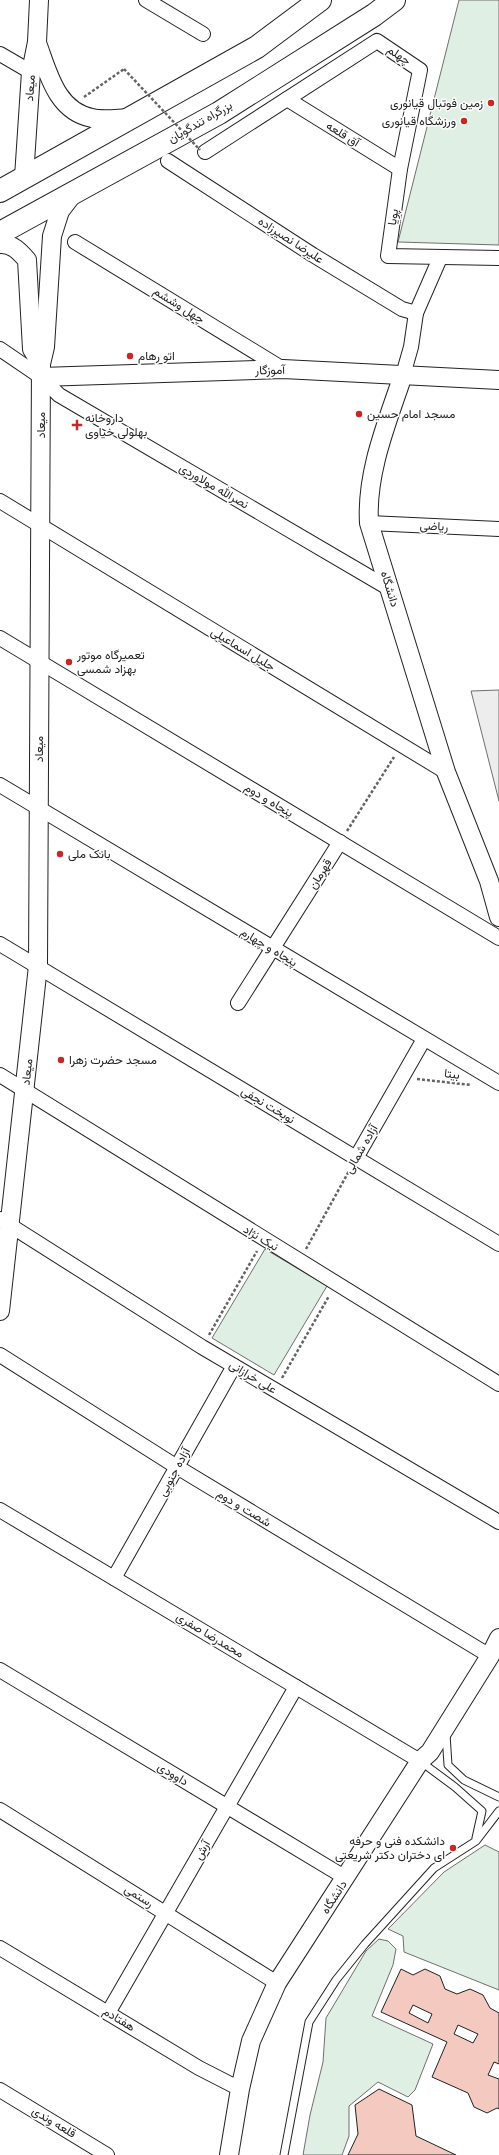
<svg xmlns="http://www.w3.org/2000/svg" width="499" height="2155" font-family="'Open Sans',Vazirmatn,sans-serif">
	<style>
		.green { fill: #e0efe3; stroke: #6f6f6f }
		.parking { fill: #ededed; stroke: #6f6f6f }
		.building { fill: #f3c9c0; stroke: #222; fill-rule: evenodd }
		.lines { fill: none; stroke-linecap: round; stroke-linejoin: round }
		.service-casing { stroke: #222; stroke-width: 9 }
		.minor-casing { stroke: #222; stroke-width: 16 }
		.tertiary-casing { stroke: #222; stroke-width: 20 }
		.trunk-casing { stroke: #222; stroke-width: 24 }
		.path { stroke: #646464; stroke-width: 2.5; stroke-dasharray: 3 2; stroke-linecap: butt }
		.service { stroke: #fff; stroke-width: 7 }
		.minor { stroke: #fff; stroke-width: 14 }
		.tertiary { stroke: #fff; stroke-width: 18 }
		.trunk { stroke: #fff; stroke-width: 22 }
		.path-bridge { stroke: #646464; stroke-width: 2.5; stroke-dasharray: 3 2; stroke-linecap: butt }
		.poi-dot { fill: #c62828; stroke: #fff; stroke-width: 1.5 }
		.labels { text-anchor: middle; stroke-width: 3; stroke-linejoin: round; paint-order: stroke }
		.street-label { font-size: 12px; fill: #222; stroke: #fff }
		.poi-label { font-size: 12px; fill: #222; stroke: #fff; text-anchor: start }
	</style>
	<rect width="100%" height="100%" fill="#fff"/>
	<!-- green -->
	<g class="green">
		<polygon points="459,0 499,0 499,245 398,242"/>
		<polygon points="265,1249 327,1286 274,1375 212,1338"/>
		<polygon points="485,1845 499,1852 499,1990 404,1952 403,1936 388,1929 444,1872"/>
		<polygon points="379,1939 388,1941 396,1949 393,1965 372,2016 433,2044 415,2090 408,2097 378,2082 349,2106 349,2136 342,2155 303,2155 310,2115 323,2062 326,2018 366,1951"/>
	</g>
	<!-- parking -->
	<polygon class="parking" points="499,690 499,801 471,691"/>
	<!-- building -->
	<g class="building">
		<path d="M401,1969L413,1975L425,1969L440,1976L445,1989L457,1994L470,1989L483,1995L490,2008L499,2013V2064L494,2062L488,2075L499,2079V2109L497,2108L487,2113L474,2107L468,2093L432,2077L447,2042L381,2012ZM413,2005L432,2014L428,2023L409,2013ZM458,2025L478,2034L473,2043L454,2034Z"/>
		<polygon points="379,2089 412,2105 416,2136 456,2155 348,2155 358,2134 355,2105"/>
	</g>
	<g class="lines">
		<!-- service casing -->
		<g class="service-casing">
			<g id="service">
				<polyline points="446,1734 448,1765 464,1780 499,1797"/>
				<polyline points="420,1761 455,1787 482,1811 476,1838"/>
				<polyline points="284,2155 309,2022 336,1980 365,1944 434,1868 476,1841 499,1811"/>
			</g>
		</g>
		<!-- minor casing -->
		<g class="minor-casing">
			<g id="minor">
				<polyline points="146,0 203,34"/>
				<polyline points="0,54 31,72"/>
				<polyline points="287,99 400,169"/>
				<polyline points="205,152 377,41 420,70 400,169 388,256 499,258"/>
				<polyline points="168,161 313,255 402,309 416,313"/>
				<polyline points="75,242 283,369"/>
				<polyline points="0,349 41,377 59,395 390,589"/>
				<polyline points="403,375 411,347 416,313 440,258"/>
				<polyline points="0,501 446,772"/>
				<polyline points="369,523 499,529"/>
				<polyline points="0,638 499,938"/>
				<polyline points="0,785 499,1083"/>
				<polyline points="0,944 499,1244"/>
				<polyline points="238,1003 340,842"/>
				<polyline points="0,1075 499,1384"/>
				<polyline points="356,1158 424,1039"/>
				<polyline points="0,1219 202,1347 499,1522"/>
				<polyline points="0,1355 177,1467 490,1656"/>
				<polyline points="0,1510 420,1761"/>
				<polyline points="114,1578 234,1366"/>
				<polyline points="0,1670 346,1878"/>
				<polyline points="0,1810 277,1983"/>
				<polyline points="0,1948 199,2068 240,2089"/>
				<polyline points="108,2013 296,1687"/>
				<polyline points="0,2090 107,2155"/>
			</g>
		</g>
		<!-- tertiary casing -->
		<g class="tertiary-casing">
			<g id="tertiary">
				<path d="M37,43C48,72 56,111 92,118C104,121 119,118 132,118"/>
				<polyline points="24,177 31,72 37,42 39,0"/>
				<path d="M0,244C12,243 20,252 27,260L32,349L41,364"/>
				<path d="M403,375C387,423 366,472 369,523L446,772L489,881L499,917"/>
				<polyline points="41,377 283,369 499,380"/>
				<polyline points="0,1311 38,966 41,364 45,347 52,236 60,211 73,194"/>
				<polyline points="229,2155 240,2089 251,2041 277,1983 420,1761 430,1752 490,1656 499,1638"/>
			</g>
		</g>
		<!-- trunk casing -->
		<g class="trunk-casing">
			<g id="trunk">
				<polyline points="0,191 257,47 320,0"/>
				<polyline points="0,233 219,113 374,15 394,0"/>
			</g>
		</g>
		<!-- path -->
		<g class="path">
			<polyline points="84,97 124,69"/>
			<polyline points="347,831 394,757"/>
			<polyline points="417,1079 471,1085"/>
			<polyline points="306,1249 349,1171"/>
			<polyline points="209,1335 257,1251"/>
			<polyline points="282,1378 329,1296"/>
		</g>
		<!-- service -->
		<use href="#service" class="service"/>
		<!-- minor -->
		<use href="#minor" class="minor"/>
		<!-- tertiary -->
		<use href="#tertiary" class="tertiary"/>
		<!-- trunk -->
		<use href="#trunk" class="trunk"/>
		<!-- path-bridge -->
		<polyline class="path-bridge" points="124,69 200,150"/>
	</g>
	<!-- markers -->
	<g class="poi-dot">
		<circle cx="491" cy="103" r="4"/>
		<circle cx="464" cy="121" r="4"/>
		<circle cx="130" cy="356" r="4"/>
		<circle cx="359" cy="414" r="4"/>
		<path d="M75 419h4v4h4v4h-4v4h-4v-4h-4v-4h4z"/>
		<circle cx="69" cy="662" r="4"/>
		<circle cx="60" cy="854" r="4"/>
		<circle cx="61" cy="1060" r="4"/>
		<circle cx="453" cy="1848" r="4"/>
	</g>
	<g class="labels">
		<!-- street labels -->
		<g class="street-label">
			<text transform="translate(399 55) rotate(33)" y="4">چهلم</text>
			<text transform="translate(30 88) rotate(-86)" y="4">میعاد</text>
			<text transform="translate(200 122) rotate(-30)" y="4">بزرگراه تندگویان</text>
			<text transform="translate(343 134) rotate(32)" y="4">آق قلعه</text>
			<text transform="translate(393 217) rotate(-82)" y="4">پویا</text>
			<text transform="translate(291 240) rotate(33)" y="4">علیرضا نصیرزاده</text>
			<text transform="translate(179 305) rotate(32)" y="4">چهل وششم</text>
			<text transform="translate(270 370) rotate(-1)" y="4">آموزگار</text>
			<text transform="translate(41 425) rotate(-90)" y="4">میعاد</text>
			<text transform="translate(214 486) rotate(30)" y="4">نصرالله مولاوردی</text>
			<text transform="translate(434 526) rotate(3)" y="4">ریاضی</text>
			<text transform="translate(390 589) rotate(73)" y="4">دانشگاه</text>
			<text transform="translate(243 649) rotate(31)" y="4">جلیل اسماعیلی</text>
			<text transform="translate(39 749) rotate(-90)" y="4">میعاد</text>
			<text transform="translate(269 800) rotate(31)" y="4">پنجاه و دوم</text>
			<text transform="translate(320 874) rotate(-58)" y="4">قهرمان</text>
			<text transform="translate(269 947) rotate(31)" y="4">پنجاه و چهارم</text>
			<text transform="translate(27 1072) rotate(-84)" y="4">میعاد</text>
			<text transform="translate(452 1074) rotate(7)" y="4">بیتا</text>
			<text transform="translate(268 1105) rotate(31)" y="4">نوبخت نجفی</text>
			<text transform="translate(361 1149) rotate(-60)" y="4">آزاده شمالی</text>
			<text transform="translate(261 1238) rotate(31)" y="4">نیک نژاد</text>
			<text transform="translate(253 1377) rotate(31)" y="4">علی خرازانی</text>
			<text transform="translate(174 1472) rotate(-61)" y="4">آزاده جنوبی</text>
			<text transform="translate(244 1508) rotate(31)" y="4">شصت و دوم</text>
			<text transform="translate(210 1635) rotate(31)" y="4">محمدرضا صفری</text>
			<text transform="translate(173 1774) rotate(31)" y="4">داوودی</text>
			<text transform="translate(202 1850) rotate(-60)" y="4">آرش</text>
			<text transform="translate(139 1896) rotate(32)" y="4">رستمی</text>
			<text transform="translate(334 1897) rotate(-57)" y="4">دانشگاه</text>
			<text transform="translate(119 2019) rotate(31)" y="4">هفتادم</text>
			<text transform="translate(54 2122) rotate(31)" y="4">قلعه وندی</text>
		</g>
		<!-- poi labels -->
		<g class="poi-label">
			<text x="483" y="107" text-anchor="end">زمین فوتبال قیانوری</text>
			<text x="456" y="125" text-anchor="end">ورزشگاه قیانوری</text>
			<text x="138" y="360">اتو رهام</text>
			<text x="367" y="418">مسجد امام حسین</text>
			<text x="85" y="422">داروخانه<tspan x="85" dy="14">بهلولی خیاوی</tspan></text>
			<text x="77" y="659">تعمیرگاه موتور<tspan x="77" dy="14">بهزاد شمسی</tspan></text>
			<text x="68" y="858">بانک ملی</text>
			<text x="69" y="1064">مسجد حضرت زهرا</text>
			<text x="445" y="1845" text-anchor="end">دانشکده فنی و حرفه<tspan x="445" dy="14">ای دختران دکتر شریعتی</tspan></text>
		</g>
	</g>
</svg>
